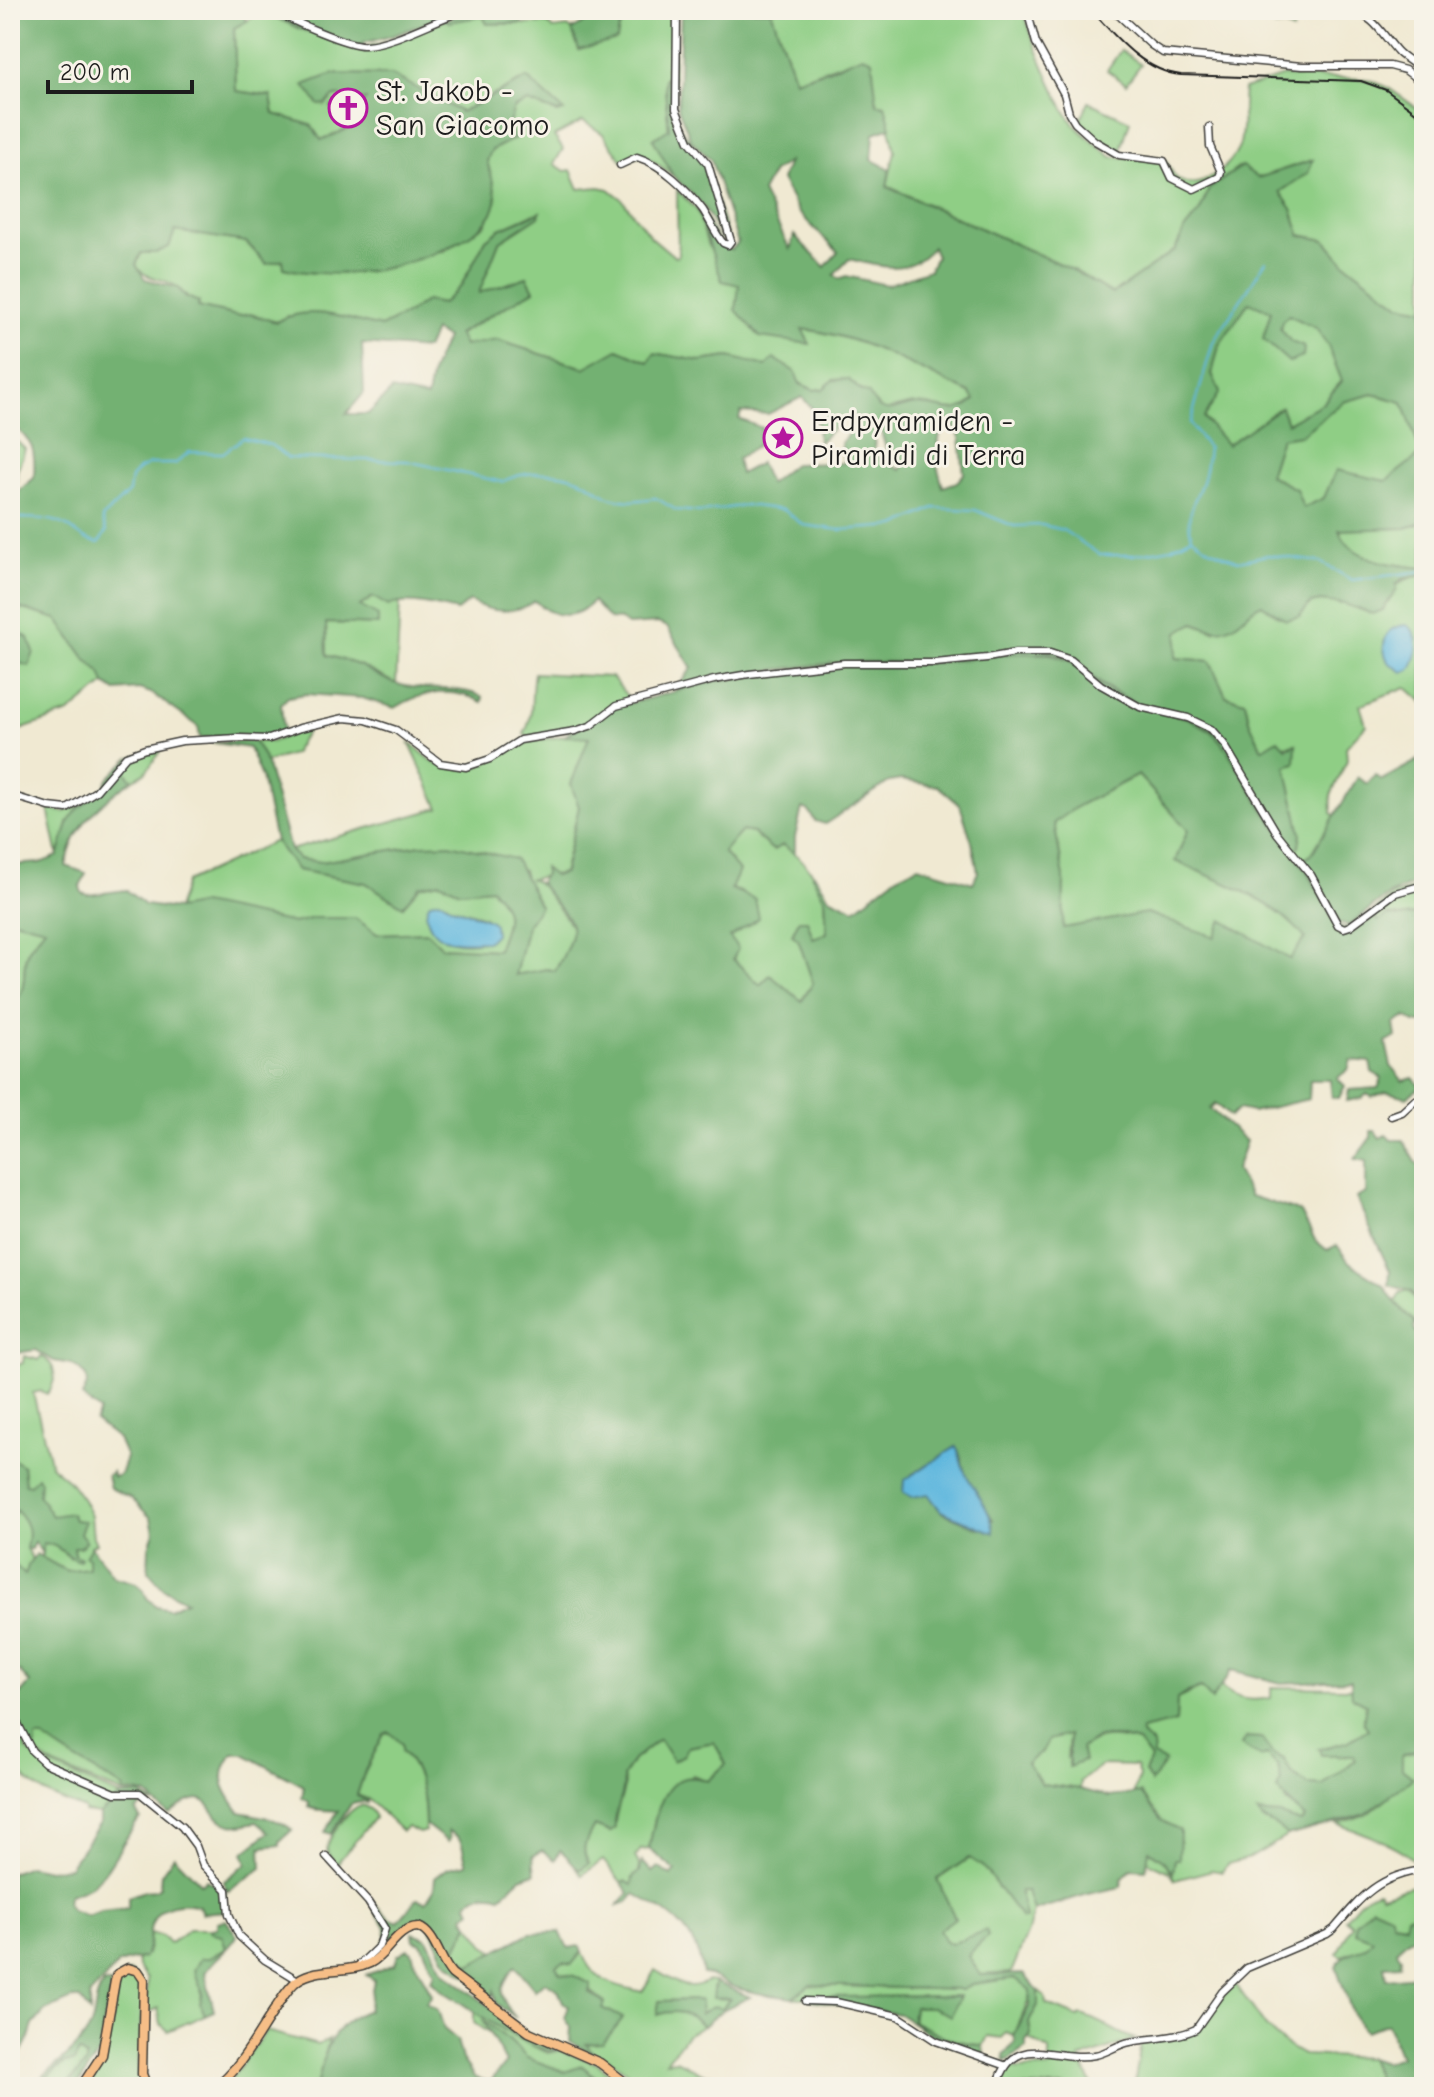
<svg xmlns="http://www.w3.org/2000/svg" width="1434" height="2097" font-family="'Comic Neue',sans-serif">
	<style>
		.green { fill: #8fce85; stroke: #567550; stroke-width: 2; fill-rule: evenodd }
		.forest { fill: #73b172; stroke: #486647; stroke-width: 2; fill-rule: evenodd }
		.water { fill: #61b8de; stroke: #3e6a7d; stroke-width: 2 }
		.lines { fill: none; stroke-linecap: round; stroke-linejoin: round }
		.stream { stroke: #61b8de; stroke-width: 2 }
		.minor-casing { stroke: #3c3b37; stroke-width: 9 }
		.major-casing { stroke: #3c3b37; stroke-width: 11 }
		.minor { stroke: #fff; stroke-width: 6 }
		.major { stroke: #f6be87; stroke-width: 8 }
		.rail { stroke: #1c1c1c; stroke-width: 2 }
		.labels { text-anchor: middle; stroke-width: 6; stroke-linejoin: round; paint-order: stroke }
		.poi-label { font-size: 30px; fill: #1c1c1c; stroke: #f7f3e8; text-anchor: start }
	</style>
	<rect width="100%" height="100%" fill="#f7f3e8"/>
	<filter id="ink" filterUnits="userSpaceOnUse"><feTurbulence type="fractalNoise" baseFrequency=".0125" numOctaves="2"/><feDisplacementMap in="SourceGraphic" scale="16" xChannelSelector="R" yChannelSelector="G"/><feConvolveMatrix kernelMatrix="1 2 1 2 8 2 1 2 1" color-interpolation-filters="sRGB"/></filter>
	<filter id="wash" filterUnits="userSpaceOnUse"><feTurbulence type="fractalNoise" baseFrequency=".006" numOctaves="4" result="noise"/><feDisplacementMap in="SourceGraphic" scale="32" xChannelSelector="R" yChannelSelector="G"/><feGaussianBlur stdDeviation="1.8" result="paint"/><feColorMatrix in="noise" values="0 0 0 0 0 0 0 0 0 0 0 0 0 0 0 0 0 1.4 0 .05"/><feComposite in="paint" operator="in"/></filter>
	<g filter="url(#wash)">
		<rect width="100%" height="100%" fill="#f0e9d2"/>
		<!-- green -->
		<g class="green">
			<path d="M635,10H675L674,77L664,78L673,176C653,161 647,150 622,160L603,134L583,121L554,136L563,149L554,164L565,171L571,170L579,189L599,187L609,189L622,199L650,236L675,257L678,256L677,190L697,210L708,246L739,285L809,343L800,329C862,335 915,368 970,393L976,400C951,419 942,405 918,404C907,404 894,409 884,411L848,379L834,380L823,389L814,390L766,366L729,357L700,361L654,353L649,363L618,349L585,368L497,340L464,346L458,335L534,290L527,277L478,294L499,242L539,216L533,214L500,229L486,239L461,286L442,304L426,301L407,314L381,327L350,320L287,316L276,322L250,314L237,316L198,307L199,302C188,299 185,294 177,287C163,276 145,281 136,265L141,253H156L175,231L246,242L266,264L284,260L444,251L486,224L496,201L487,160L492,150L515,138L507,127L514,108L528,102L557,113L527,78L461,112L392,75L333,74L326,104L334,96L367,99L351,114L334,104L331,107L360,124L321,140L311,125L274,114L270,96L236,91L234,27L263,12L300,29L362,48L384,43L445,19L449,22L483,16L487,24H548L553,29L568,27L572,30L579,50L619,28Z"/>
			<path d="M771,10H1025C1026,30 1061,108 1074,124C1085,136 1100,147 1112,157L1164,159C1170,165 1171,174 1178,179C1198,194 1231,167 1239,147C1244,134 1242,105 1244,89L1283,76L1367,79L1387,87L1424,113V309L1399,304L1344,262L1325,240L1300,235L1292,209L1280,192L1308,173L1312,160L1257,178L1241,166L1209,189L1200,211L1185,229L1175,250L1112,294L1073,270L887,186L895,151L885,105L877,104L862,56L795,80Z"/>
			<polygon points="1256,10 1297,10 1293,31 1285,27 1274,27 1270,15"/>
			<polygon points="1121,50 1141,64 1126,84 1107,70"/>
			<path d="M1089,102L1130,121L1120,152C1103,148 1091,134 1079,122Z"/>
			<polygon points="1249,301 1271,311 1263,339 1291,342 1280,328 1282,321 1289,315 1316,328 1328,346 1342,381 1323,403 1287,423 1281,407 1227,446 1203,418 1220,392 1212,374 1219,345"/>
			<polygon points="1373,394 1403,402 1421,454 1386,481 1324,498 1303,508 1269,475 1281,438 1342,402"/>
			<polygon points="10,435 25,449 17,471 16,485 10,489"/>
			<path d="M1424,522L1423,568C1394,565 1350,562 1339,529L1406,528Z"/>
			<path d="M1420,575H1424L1423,702L1406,687L1360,705L1366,725L1346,747L1347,760L1331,795L1332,813L1335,816L1311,855L1302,861L1294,850L1301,834L1286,766L1296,744L1262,749L1249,720L1245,701L1226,696L1210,661L1176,658L1178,631L1194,623L1214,631L1246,616L1254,607L1262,604L1279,617L1303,611L1311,603L1320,601L1345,604L1373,614C1388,594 1394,581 1420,575Z"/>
			<polygon points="373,597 400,601 396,684 359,665 327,656 326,623 377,625 359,606"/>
			<polygon points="16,607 57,619 86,659 102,674 105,684 69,713 14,732 10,731 10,660 28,638 10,625 10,613"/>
			<path d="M534,673L612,677L630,700L575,729L527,737L524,734C535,715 530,694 534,673Z"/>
			<polygon points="309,728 293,754 266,762 254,741 271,742"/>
			<path d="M564,736L589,737L571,784L579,807L563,873L530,879C541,883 545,891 552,900C581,936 577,932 555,971L547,969L515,975L527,925L540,906L526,882L523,870L421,845L321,862L299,859L290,850L439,808L409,742L436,764L464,769L480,766L520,743Z"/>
			<polygon points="162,749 146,772 132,780 126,772 128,759"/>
			<path d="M1138,775L1188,830L1176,861C1222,882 1272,898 1305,937L1290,960L1222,920L1215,938L1147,913L1063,929L1064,877L1054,823L1079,805Z"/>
			<polygon points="86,803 69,821 58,856 48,809 64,812"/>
			<polygon points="742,831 752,833 773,850 783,845 798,856 815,875 812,876 825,899 827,934 813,938 807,921 799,920 792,934 798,939 813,983 801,1001 770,975 760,985 733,959 729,938 741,892 731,889 723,852"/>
			<path d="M275,841L297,870L366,883L403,906L420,886L440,882L460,891L491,888C514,913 507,920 497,950L442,947L426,932L377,934L355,918H314L294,923L249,915L177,909L186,882ZM446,903L452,907L485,917L491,938C467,948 430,943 426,913Z"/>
			<polygon points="1424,886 1424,913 1400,917 1387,915 1378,922 1372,913 1393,895"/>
			<path d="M10,919L45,928C40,935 28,946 26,956C22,975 29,991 10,1006Z"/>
			<polygon points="1408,1290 1422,1308 1424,1337 1414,1322 1395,1303 1400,1293"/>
			<path d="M24,1356L39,1360L41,1356C57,1364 58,1380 47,1394L41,1391L33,1393L51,1466L69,1481L83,1500L91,1516L93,1537L96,1543L91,1546L88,1568L67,1571L41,1557L43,1542L54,1544L70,1558L75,1555L74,1547L83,1539C77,1526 60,1525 51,1515C42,1504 39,1491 25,1484L23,1466L10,1457L12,1446L10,1439V1368L23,1363Z"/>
			<polygon points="16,1509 27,1523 30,1535 26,1548 32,1559 25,1576 10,1560 10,1522"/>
			<path d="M1219,1685C1236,1700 1249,1702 1271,1698V1687L1352,1688V1697L1366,1704L1368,1729L1347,1742L1319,1749L1339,1756L1353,1755L1356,1760L1323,1786L1308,1785L1291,1773L1284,1759L1273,1754L1261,1738L1267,1755L1278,1766L1286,1802L1306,1818L1301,1822L1261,1819L1282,1828L1287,1836L1250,1858L1227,1864L1222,1872L1212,1870L1175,1880L1170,1872L1147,1862L1148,1850L1163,1860L1173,1872L1175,1858L1179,1859L1161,1820L1141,1794L1134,1793L1139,1776L1136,1766L1102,1765L1081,1781L1080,1789L1042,1784L1027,1763L1041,1753L1048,1740L1069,1734L1067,1758C1096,1736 1102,1734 1138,1742L1151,1759L1145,1772L1151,1782L1154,1756L1140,1730L1176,1722L1177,1699L1201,1688L1212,1699Z"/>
			<path d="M389,1732L403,1744L402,1751C423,1773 425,1801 425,1831L419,1833L407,1827L402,1831L368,1799L357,1795L365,1771L384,1734Z"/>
			<path d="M20,1735L27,1750L37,1759L120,1796L100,1814L84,1812V1809C52,1797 28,1790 11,1758L17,1748Z"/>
			<path d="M36,1738H44C69,1759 98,1770 125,1789L122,1793L55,1766L33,1751Z"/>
			<path d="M659,1739L688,1747L714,1742L726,1764L707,1781L693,1775L655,1817L649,1849L640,1850L635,1857C643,1868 639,1874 632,1886L625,1881L621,1882L603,1860L582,1875L579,1871L589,1863C579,1849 587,1840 594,1826L610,1832L625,1784L623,1777L633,1760Z"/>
			<path d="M1419,1750L1424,1755V1868H1419C1410,1847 1359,1832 1337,1824L1367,1814L1412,1778L1401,1769L1402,1755Z"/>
			<path d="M362,1805L370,1809L375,1817L339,1861L338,1865C333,1860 327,1856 327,1849C328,1837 351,1806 362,1805Z"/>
			<polygon points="969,1858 983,1867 1022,1919 1025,1918 1019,1891 1027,1890 1033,1911 1028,1932 1011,1973 981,1975 968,1955 987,1936 951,1944 945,1942 939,1930 937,1880"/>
			<path d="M1424,1883V1904H1421L1424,1913L1406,1924L1393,1922L1367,1947L1342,1956L1337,1953L1352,1925L1345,1919C1355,1907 1363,1895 1378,1891L1381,1895Z"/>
			<polygon points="469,1924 485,1945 495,1951 470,1965 455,1952"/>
			<path d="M189,1929H210V1932L222,1935L226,1949L208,1958L201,1959C202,1977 199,1999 205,2015L168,2031L161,2024L158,2008L147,2014V1979L138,1966L137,1959C151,1956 149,1945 150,1933L162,1936L169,1944Z"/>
			<path d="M582,1952C591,1982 615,1985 642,1992L655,1970C674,1981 687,1993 708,1981L715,1982L713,1988L730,1999L722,2008L699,2014L700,2000L660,2001L658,2014C674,2009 693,2013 703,2026L687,2035L666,2061L676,2060L708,2076L711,2074L720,2078L684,2087H663L660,2084L646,2085L606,2057C596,2060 591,2051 585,2043L605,2002C588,1991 580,1977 560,1973L555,1965L564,1962L572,1964Z"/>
			<path d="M129,1972C157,1982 129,2062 143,2087H85C110,2055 113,2021 118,1982L120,1976Z"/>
			<path d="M1015,1978L1031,1989C1028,2007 1020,2019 1014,2036L1006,2033L1002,2038L988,2036L983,2046L949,2039L912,2021L914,2007H932L951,2015L959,1996L792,1998L809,1985L962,1990L972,1984Z"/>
			<path d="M1234,1982L1266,2027L1283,2043L1303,2055L1369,2058L1376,2075V2087H1137L1140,2082L1135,2080L1141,2043C1159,2040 1190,2040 1203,2025C1215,2012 1221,1995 1234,1982Z"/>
			<path d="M1038,1991L1045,1997L1046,2004L1078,2017L1081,2015C1101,2020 1115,2033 1135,2039L1080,2059L1093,2087H999L1010,2064L1016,2060L1015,2069L1049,2068V2050L1029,2039V2022L1038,2005Z"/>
			<polygon points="474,2009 518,2039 548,2053 560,2050 598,2064 626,2087 583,2087 597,2078 582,2066 566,2072 527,2058 510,2041 483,2022 490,2034 474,2023"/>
			<polygon points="266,2031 318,2045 329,2039 317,2087 220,2087 231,2079"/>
			<path d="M79,2052L86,2057V2064L65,2087H37C49,2072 66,2065 79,2052Z"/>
		</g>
		<!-- forest -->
		<g class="forest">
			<path d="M10,10H239L247,21L234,28L236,91L271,96L274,114L311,125L321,140L360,124L331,107L335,103L351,114L366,100L334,96L326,104L319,105L304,85L333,74L392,75L461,112L527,78L564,111L558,113L528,102L514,108L508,127L515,138L492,150L487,160C489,172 498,191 496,202C489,242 399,268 364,272C342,275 305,274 284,268L283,260L267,264L246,242L175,231L169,247L156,253H141L136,265L145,279L178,288L186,297L199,302L198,307L237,316L250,314L276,322C311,303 345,319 381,327L407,314L426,301L442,304L461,286L486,239L500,229L540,212L539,216L499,242L479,293L527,277L534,290L458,334L464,346L497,340L584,368L618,349L649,362L654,353L700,361L729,357L766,366L774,358L795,372L800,384L814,390L823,389L833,380L848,379L861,391L868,393C871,398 875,405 880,408C891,415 907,403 919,404C942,406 953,418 975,400L970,393C915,368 862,335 802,329L810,344L760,337L736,310L739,285L722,281L697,210L702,214L721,245L731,250L738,243L711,160L691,140L678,108L681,10H771L795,80L830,69L862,55L872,60L877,104L885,105L891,127L874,133L872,160L890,169L887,187L1073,270L1112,294L1175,250L1185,229L1200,211L1209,189L1242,166L1258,178L1313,160L1308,173L1280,192L1292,209L1300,235L1325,240L1344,262L1399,304L1424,309V522L1406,528L1339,530C1350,561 1394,565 1423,568L1424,561V575L1403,579L1396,584L1397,589L1383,610L1373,614L1344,604L1320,601L1311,603L1300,616L1286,620L1262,604C1254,607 1252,610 1246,615C1226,634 1218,632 1194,623L1178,632L1176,658L1210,661L1226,696L1245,701L1249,721L1262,749L1278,739L1286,748L1296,744L1295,763L1286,766L1301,834L1299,846L1294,850L1278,833L1211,728L1140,706L1101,684L1071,659L1050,652L935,662H844L748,673L676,689L692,668L667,627L658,623L628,625L621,620L609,619L593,601C576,620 553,619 535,601C516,614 491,614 470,601L457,611C434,606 409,598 388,606L373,597L360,606L378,616V625L326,623L327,655C339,659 352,662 363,667C374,673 385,680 397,684C425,693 455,684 483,697L482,702C453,687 421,691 395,708L362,698L306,694L288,697L281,704L284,733L266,737L239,735L200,738L198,726L151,693L139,689L116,691L105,684L101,673L86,659L57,619L16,607L10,613V493L19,491L34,478C36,446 33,444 10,422ZM788,162L781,180L799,213L838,252L825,267L794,235L790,250L762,192L773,172ZM932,247L936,257L929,270L887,285L846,276L839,279L834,275L849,259C879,267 911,276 932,247ZM1249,302L1271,311L1263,339L1289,362L1303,357L1304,347L1291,342L1280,328L1282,321L1289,315L1316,328L1328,346L1342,381L1323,403L1287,423L1281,407L1227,445L1204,418L1220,392L1212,374L1219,345ZM434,331L446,338L432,371L427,398L392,390L368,414H346L364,393L362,344L426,349ZM1373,394L1403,402L1421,454L1386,481L1336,470L1324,498L1303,508L1296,489L1269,475L1281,438L1301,435L1343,402ZM802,397L812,408V420L817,422L818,443L843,419L855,416L860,419L841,443L844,463L794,464L769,484L760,463L740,474L737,459L758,445L762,428L739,419L741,412L768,414ZM952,423L960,437L964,474L957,482L943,487L936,462L940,432ZM880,428L887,452L891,451L904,461L901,470L881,460L874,452L875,432Z"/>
			<polygon points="263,10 460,10 392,36 363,43 363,48 300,29"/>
			<polygon points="481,10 523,10 519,13 522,23 487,24 483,16 449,22 445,19"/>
			<polygon points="599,10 635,10 619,28 617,40 579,50 572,30 594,17"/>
			<polygon points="674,77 674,109 679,126 706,165 728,238 727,240 722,239 702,204 673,176 653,139 669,129 664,78"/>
			<polygon points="10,625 28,638 34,652 29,666 10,660"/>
			<path d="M1015,653L1050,654L1070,661L1101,686L1139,707L1188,718L1210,730L1224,745L1260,804L1310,876L1337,926L1344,929L1372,913L1378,921L1387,915L1400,917L1424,913V1023H1415L1406,1017L1394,1024L1396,1037L1386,1043L1391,1066L1403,1081L1413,1078L1421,1087L1407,1097L1387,1092L1372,1097L1367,1094L1362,1098L1347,1101L1349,1090L1378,1088L1382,1078L1372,1072L1370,1062L1351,1060L1348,1070L1337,1078L1345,1086L1339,1098H1332L1330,1080H1310L1309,1099L1252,1112L1238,1109L1230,1117L1215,1103L1210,1109L1246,1141L1236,1170L1250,1196L1301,1212L1315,1240L1327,1250L1337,1245L1349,1262L1384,1286L1397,1305L1415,1322L1414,1329L1424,1343V1755L1419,1750L1402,1755V1769L1413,1778L1366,1814L1287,1836C1279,1824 1265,1824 1257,1813L1280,1815L1301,1822L1305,1818L1277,1790L1281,1782L1278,1766L1267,1755L1261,1757L1241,1745L1247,1737L1261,1738L1273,1754L1284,1759L1291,1773L1308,1785L1323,1786L1355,1760L1353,1755H1321L1319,1749L1347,1742L1368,1729L1363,1722L1366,1704L1352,1697L1351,1680L1281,1683L1231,1670C1227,1681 1217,1688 1212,1700L1201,1688L1188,1692L1177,1699L1176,1722L1141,1730L1142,1735L1153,1745L1154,1756L1165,1762L1151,1782L1145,1772L1151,1759L1138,1742L1118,1737H1098L1081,1748L1084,1761L1069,1767V1735L1048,1740L1041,1753L1027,1763L1042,1784L1080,1789L1109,1797L1141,1793L1161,1820L1180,1830L1179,1859H1175L1173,1873L1163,1860L1149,1850L1146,1870L1131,1869L1122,1879L1121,1887L1088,1894L1033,1911L1027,1891H1020L1025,1919H1022L983,1867L969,1858L937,1879L955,1918L939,1930L945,1942L951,1944L986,1930L988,1936L968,1955L980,1975L1024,1974L1038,1991V2005L1029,2022L1031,2035L1026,2041V2048L1005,2062L1004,2054L1016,2043L1014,2036L1029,2006L1030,1990L1015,1978L972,1984L962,1990L810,1985L792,1998C771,1995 746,1993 727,1984C717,1979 714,1975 703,1974C696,1929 672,1915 635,1894L628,1902L618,1905L629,1893L621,1882L625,1881L632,1885L633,1877L640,1871L642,1861L652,1872L658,1867L671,1876L676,1871L649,1849C655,1817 663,1763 707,1781L726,1764L714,1742L688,1747L684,1755L673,1761L659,1739L633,1760L623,1777C627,1794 613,1810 615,1828L611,1832L594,1826C587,1840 579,1849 589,1863L579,1870C574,1864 566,1855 560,1850L555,1860L542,1850L533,1856L535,1873L521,1878L501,1896C492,1892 473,1894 467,1903L471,1910L464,1916L469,1924L455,1952L470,1965L530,1933L560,1932L568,1948L580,1946L582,1952L572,1964L564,1962L556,1966L560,1973L575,1976L591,1984L589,1992L605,2003L603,2008L623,2018L603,2043L586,2044L594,2054L570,2042L571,2027L565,2018L569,2006L563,2002L558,1990L545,1982L535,1990L515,1966C498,1989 497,1996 516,2018L496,2003L494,1991L492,1996L485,1995L474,1983L477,1977L471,1979C463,1973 451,1967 445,1959C434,1944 436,1914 410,1924C398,1928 390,1943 381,1947C395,1917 375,1925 373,1902L389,1918L398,1922L417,1899L426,1902L434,1889L435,1878L448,1868L467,1864C461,1849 466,1838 448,1831L450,1839L448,1842L425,1824C425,1797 421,1771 402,1751V1744L389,1732L384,1734L365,1771L357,1795L367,1800V1803L362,1801L352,1803L331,1834L325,1832L338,1811C327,1809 319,1812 309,1807V1802L302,1798L304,1786L244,1754H233C214,1776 225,1791 240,1812C257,1816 280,1818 292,1830L280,1841V1845L261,1847L262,1868L228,1891L223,1882L247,1863L243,1853L269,1832L257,1822C250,1823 238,1827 231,1825C203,1818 215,1778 169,1814C146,1799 155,1790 122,1793L124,1789C98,1770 68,1759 44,1738H36V1746L33,1751L19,1722L14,1720L13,1702L30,1683L19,1671L10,1673V1560L25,1575L29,1563L36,1554L66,1571L88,1568V1558L85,1556L91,1546L114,1577L136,1583L143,1589L147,1598L156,1606L169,1609L186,1601L164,1589L148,1571L149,1547L154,1532L151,1518L131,1498L110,1488L107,1476L112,1471L113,1477L120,1475L126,1457L118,1439L95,1421L99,1411L82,1397L87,1385L86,1377L79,1369L71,1364L54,1361L36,1350L10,1354V1006C29,991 22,975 26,956C28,947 39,936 45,928L10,919L11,865L40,863L58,856L69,821L77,810L104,787L108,779L128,759L126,772L132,780C99,804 74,824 66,866L86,873L80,887L82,893L88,895L126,890L145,905L177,909L202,904L294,923L314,918H355L377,934L427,932L442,947L497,950C507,920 514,913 491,888L460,891L440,882L420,886L403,906L366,883L297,870L275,841L261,777L249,748L209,742L254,741L266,762L290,850L298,859L321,862L421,845L450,844L515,859L540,906L527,925L515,975L547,969L555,971C585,918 571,926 539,882L545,874L544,868L554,876L564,873L579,807L571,784L589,737L564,736L616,707L714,681L844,664L935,663ZM1138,775L1188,830L1175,861C1221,882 1273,898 1305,938L1290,959L1222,920L1215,937L1147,913L1063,928L1064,877L1054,823L1079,805ZM901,780L938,786L960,805L972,842L978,872L973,883L918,866L897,876L855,909L829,897L816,876L812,875L825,899L827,933L813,938L807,920H799L792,935L798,939L813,983L802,1001L770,975L760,985L733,959L738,949L730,937L759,918L755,899L731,889L739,871L723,852L742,831L753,833L773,850L783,845L795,854V837L802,808L808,810L815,821L825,824L889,782ZM956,1447L961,1457L965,1474L993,1520L979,1528L941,1512L928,1493H923L911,1475Z"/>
			<path d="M1424,757V883C1395,885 1372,908 1350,925L1339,924L1302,861L1311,855L1358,777L1367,784L1375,775L1382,780Z"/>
			<polygon points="1371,1131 1375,1131 1380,1138 1386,1135 1391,1140 1403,1140 1416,1162 1424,1167 1423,1317 1422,1308 1411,1291 1389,1285 1390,1271 1356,1198 1366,1193 1366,1161 1355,1159 1371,1137"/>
			<path d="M10,1457L23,1466L25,1484L30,1485L37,1477L40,1481L39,1496L52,1516L71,1513L74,1520L85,1521L80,1533L86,1541L81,1547H74L75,1555L81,1558L79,1561C65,1556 59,1544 43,1543L42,1553L34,1542L31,1549H26C30,1531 28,1523 16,1510L10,1522Z"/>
			<path d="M140,1794L153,1804C145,1804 140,1804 136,1812L140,1818C123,1839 112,1869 92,1885C85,1890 75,1892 68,1896L67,1904L71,1910L87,1916L101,1911L128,1908V1897L144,1891L156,1890L160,1886L161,1874L174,1856L201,1884L206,1880L225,1890L226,1911L202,1913L199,1906C180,1901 157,1904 151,1926C148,1937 151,1948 144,1957L118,1964L90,1995V2013L80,1999H72L45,2011L33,2025L29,2038L12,2069L10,2087V1873L29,1866L49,1870L69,1867L100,1823V1814L120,1796Z"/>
			<path d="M1420,1904H1424V1934L1408,1939L1396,1950L1401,1957L1400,1965L1384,1966L1386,1979L1417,1976L1424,1979V2087H1376V2075L1369,2058L1384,2063L1400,2057L1387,2024L1364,2031L1353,2015L1336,1966C1346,1949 1362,1954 1373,1939L1355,1932V1923L1372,1906L1390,1914L1393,1922L1405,1924L1407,1916L1424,1913Z"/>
			<path d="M226,1920L237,1936C228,1952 214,1957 205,1973L214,2011L205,2015L200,2003L203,1993L194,1970L201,1958H208L226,1949L222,1935L210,1932V1929L217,1928V1922Z"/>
			<path d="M413,1933L427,1938L444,1972L525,2033L557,2051C533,2056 465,2004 441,1990L431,1980L435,1973L421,1943L414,1940Z"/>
			<path d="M408,1949L412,1952L415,1962L432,1995L426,2003L438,2010L444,2029L457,2040L462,2059L475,2078L490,2082L506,2062L482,2020L510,2041L527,2058L565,2072L582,2066L597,2078L583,2087H317C324,2051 331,2024 368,2010L374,1980L366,1975L395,1964L398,1955Z"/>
			<path d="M715,1982L750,1997L722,2010L703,2026C692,2012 673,2009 657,2015L659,2001L701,2000L700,2014L714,2006L722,2008L730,1999L713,1998Z"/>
			<path d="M104,1984H111L99,2053L77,2087H65L86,2064V2057L79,2052L74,2062L63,2063L37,2087H32C50,2067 79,2052 91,2026C97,2011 93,1997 104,1984Z"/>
			<polygon points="960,1996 951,2016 932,2007 914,2007 912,2021 949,2039 983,2046 984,2055 936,2038 899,2014 811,2000 813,1997"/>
		</g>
		<!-- water -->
		<g class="water">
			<path d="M1407,625C1421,633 1419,658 1410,670L1402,672L1388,662C1379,644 1385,626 1407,625Z"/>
			<path d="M440,900L452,907L490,920L494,924L495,934L488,941C466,941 437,947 428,921C425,914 426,909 430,902Z"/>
			<path d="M956,1447C961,1456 961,1467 967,1476C977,1494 992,1512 994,1533L941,1511L928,1494L912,1497L903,1492L904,1480Z"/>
		</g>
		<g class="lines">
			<!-- stream -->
			<g class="stream">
				<path d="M10,518C25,519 43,517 58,522C76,528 78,540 99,543L106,532L102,518L129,492L131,478L139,469L150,464H175L189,452L223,453L243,438L271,445L288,458L407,461L502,482C523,470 559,470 581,480C592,484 602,495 613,498C628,503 641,500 656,498L676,510L702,512L746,505L784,510L803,525L840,530L896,526L934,508L975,510L1014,526L1042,525L1063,530L1100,555H1133L1171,548L1192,537L1210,549L1238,561L1268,555L1320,562L1352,580L1424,571"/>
				<path d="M1192,537C1183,510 1198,500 1204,475C1206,466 1207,457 1208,448L1190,424L1213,342L1266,261"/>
			</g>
		</g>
	</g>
	<g filter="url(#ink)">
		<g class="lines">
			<!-- minor casing -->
			<g class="minor-casing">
				<g id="minor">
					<path d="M274,10C289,20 350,47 366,45C395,43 436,19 466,10"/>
					<polyline points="1027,10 1036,43 1064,94 1069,113 1075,123 1095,141 1119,155 1164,161 1172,178 1194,189 1219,177 1221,172 1210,146 1209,127"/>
					<polyline points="1113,10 1151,45 1163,53 1302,66 1390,66 1405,70 1424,84"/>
					<path d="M1349,10C1375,16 1381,33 1397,51C1402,57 1411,61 1417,67L1416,78"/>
					<path d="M620,165L637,157C663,165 687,189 703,210C710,221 715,233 723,243L728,245L731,241L708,164L689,141L676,109L677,10"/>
					<polyline points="10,795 49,807 67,809 96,791 126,756 145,749 182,741 239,738 269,739 300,728 344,718 366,720 396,730 440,763 466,767 490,759 520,740 575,731 590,726 616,706 714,680 749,674 844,663 935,663 987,658 1015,653 1050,653 1071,660 1101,685 1140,707 1188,718 1211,729 1224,744 1277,833 1311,875 1338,925 1344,928 1350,926 1395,893 1424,885"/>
					<polyline points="1391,1116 1402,1112 1415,1100 1424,1100"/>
					<polyline points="10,1722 18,1724 32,1751 45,1763 115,1793 140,1793 182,1827 196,1846 203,1865 227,1890 229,1914 239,1936 265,1960 298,1980"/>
					<polyline points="326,1856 368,1902 385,1929 379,1946 357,1967"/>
					<polyline points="805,2001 836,2002 898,2016 936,2041 1004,2065"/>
					<path d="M997,2087C1013,2028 1056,2063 1095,2055C1107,2053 1118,2044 1130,2042C1151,2038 1177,2038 1196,2029L1222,1992L1247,1968L1327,1934L1334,1929C1361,1897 1379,1875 1424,1870"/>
				</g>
			</g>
			<!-- major casing -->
			<g class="major-casing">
				<g id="major">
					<polyline points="81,2087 102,2055 115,1981 117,1974 128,1968 138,1971 144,1980 142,2074 147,2087"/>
					<path d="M215,2087C241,2068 257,2035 275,2009C282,1999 288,1987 298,1980C319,1966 348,1974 370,1963C388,1954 396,1928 418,1927C436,1934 439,1960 452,1974L529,2032L600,2063L631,2087"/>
				</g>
			</g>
			<!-- minor -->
			<use href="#minor" class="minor"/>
			<!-- major -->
			<use href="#major" class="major"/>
			<!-- rail -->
			<path class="rail" d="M1091,10C1115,36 1143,71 1181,75L1361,81L1386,90L1424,118"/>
		</g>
	</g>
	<!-- icons -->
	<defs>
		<g id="church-ring" transform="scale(2)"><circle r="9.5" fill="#f7f3e8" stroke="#b5179e" stroke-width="1.5"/><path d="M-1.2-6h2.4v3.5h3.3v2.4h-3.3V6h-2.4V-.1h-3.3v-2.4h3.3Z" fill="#b5179e"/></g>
		<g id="sight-ring" transform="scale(2)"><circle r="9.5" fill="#f7f3e8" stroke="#b5179e" stroke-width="1.5"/><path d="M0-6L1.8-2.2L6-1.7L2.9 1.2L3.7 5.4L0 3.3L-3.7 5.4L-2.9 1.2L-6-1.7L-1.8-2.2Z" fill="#b5179e"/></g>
	</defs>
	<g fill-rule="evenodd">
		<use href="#church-ring" x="348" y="108"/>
		<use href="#sight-ring" x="783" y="438"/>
	</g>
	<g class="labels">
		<!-- poi labels -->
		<g class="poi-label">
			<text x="376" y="101">St. Jakob -<tspan x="376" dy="34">San Giacomo</tspan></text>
			<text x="811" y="431">Erdpyramiden -<tspan x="811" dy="34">Piramidi di Terra</tspan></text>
		</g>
	</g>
	<!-- margin -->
	<rect width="1434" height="2097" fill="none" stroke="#f7f3e8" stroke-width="40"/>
	<!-- scale -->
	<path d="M48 80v12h144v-12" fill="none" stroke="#1c1c1c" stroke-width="4"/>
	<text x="60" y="80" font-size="24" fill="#1c1c1c" stroke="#f7f3e8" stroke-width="6" paint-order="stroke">200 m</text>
</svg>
